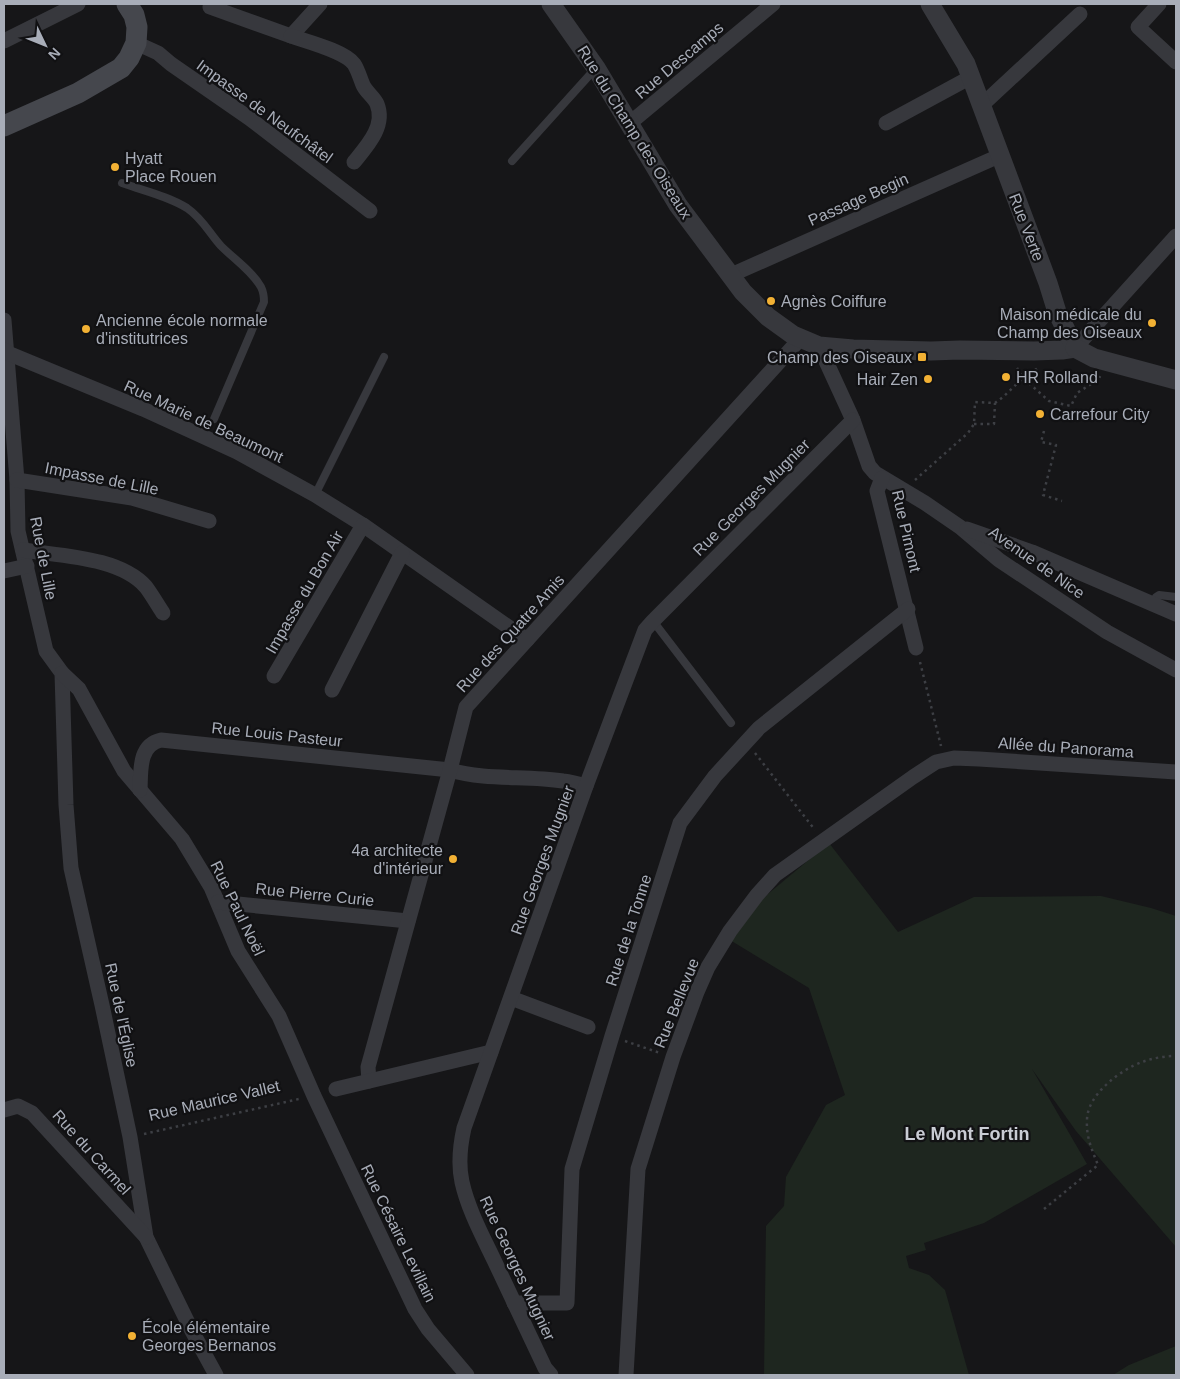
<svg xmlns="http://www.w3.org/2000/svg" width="1180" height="1379" font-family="Arial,sans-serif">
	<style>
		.green { fill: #1e261f }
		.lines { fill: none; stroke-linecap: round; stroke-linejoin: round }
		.path { stroke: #3d3f44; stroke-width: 2.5; stroke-dasharray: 2.5 4; stroke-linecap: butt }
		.service { stroke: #37383d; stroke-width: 8 }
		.minor { stroke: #37383d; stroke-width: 15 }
		.tertiary { stroke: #37383d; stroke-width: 19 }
		.secondary { stroke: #45474d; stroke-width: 21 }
		.poi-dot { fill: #f2b134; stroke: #111113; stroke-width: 2 }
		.labels { text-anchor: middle; stroke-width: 4.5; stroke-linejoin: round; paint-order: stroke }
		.street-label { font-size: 16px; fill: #a8adb8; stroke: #111113 }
		.poi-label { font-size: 16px; fill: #a8adb8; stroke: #111113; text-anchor: start }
		.neighbourhood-label { font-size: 18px; font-weight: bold; fill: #c9ccd4; stroke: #111113 }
	</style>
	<rect width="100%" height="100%" fill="#161618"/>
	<!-- green -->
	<g class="green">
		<polygon points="829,843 898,932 974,897 1101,896 1151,908 1176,916 1176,1247 1076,1131 1032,1069 1087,1164 984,1223 924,1243 926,1250 906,1256 909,1268 929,1275 945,1290 969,1375 764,1375 766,1226 784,1206 786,1177 826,1105 845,1095 809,988 730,940 762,899"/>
		<polygon points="1176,1346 1176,1375 1113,1375 1129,1365"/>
	</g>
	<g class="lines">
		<!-- path -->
		<g class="path">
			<polyline points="1017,368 1023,378 1049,401 1071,406 1077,393 1099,379 1100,376"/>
			<polyline points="974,424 994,424 995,403"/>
			<polyline points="1044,431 1041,442 1056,445 1043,495 1062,501"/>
			<polyline points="915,480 968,433 974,424 975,402 995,403 1003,397 1023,378 1038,368"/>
			<polyline points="920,662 941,746"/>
			<polyline points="755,753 815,830"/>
			<polyline points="625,1041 660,1053"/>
			<polyline points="144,1134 299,1099"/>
			<path d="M1044,1209L1098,1165C1092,1150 1086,1137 1087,1120C1087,1095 1120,1070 1142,1062C1153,1058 1165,1056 1176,1056"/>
		</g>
		<!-- service -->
		<g class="service">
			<polyline points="512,161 595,69"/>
			<path d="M122,183C144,191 168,196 187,208C203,219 209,233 221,246C234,259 252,271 261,287C264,293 264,297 264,302L214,419"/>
			<polyline points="315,495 384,357"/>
			<polyline points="1153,604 1156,597 1159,595 1176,597"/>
			<polyline points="653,621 731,723"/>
		</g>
		<!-- minor -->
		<g class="minor">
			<polyline points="1159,4 1138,27 1176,62"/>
			<polyline points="210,7 291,36 320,4"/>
			<path d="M291,36C305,41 345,51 354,64C358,70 360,78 363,85C366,92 374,97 377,104C386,126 367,146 354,162"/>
			<polyline points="4,41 78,4"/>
			<polyline points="136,43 158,53 171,64 249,118 370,211"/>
			<polyline points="982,105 1080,14"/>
			<polyline points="630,123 773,4"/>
			<polyline points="886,123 971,77"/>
			<polyline points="731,275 999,156"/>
			<polyline points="4,320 17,480 18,531 46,651 62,673 66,805 71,868 102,1005 130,1137 146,1237 192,1331 216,1375"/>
			<polyline points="819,346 853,420 869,466 875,473 925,503 960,527 999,560 1107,632 1176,670"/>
			<polyline points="1075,348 1176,236"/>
			<polyline points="4,350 10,354 143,409 237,452 315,495 363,525 527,640"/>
			<polyline points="882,478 877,491 916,648"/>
			<polyline points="17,480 132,498 209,521"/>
			<polyline points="967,529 1032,552 1176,614"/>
			<path d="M23,550C60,556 120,557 146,587C152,595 157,604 163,613"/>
			<polyline points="4,571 27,566"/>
			<polyline points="62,673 79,689 124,771 182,839 211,887 238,951 279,1016 314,1096 415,1309 428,1329 467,1375"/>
			<polyline points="274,676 363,525"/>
			<polyline points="332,690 402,553"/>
			<path d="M140,790C141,772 138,745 161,740L450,770C487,781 526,775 563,781C571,782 579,784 586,786"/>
			<polyline points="218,902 408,921"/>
			<polyline points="511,998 588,1027"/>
			<polyline points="369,1081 368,1067 450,770 466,707 800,339"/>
			<polyline points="336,1089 491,1052"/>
			<polyline points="4,1110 18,1106 32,1113 146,1237"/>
			<polyline points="514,1303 567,1303 572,1169 612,1036 680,823 715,776 759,728 908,609"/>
			<path d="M551,1375L545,1368C528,1332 511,1296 494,1260C482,1235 468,1209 462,1182C458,1164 460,1146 464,1128L586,786L645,630L653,621L853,420"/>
			<polyline points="626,1375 638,1169 673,1057 697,992 708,967 730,931 757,895 775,875 913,777 936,762 954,758 979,759 1176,772"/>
		</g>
		<!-- tertiary -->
		<g class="tertiary">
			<polyline points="551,4 596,68 678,205 743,292 768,317 793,335 819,346 853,349 931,351 960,350 1034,351 1062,350 1075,348"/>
			<polyline points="930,4 966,64 1048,283 1057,312 1075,348"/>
			<polyline points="1075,348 1094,358 1176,380"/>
		</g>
		<!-- secondary -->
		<polyline class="secondary" points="4,126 78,93 121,68 129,58 136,43 137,27 134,15 127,4"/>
	</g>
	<!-- markers -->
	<g class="poi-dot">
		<circle cx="115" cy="167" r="5"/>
		<circle cx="771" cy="301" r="5"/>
		<circle cx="1152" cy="323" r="5"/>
		<circle cx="86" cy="329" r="5"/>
		<rect x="917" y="352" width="10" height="10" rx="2.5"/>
		<circle cx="1006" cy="377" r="5"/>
		<circle cx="928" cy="379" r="5"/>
		<circle cx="1040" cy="414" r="5"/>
		<circle cx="453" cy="859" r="5"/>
		<circle cx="132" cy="1336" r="5"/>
	</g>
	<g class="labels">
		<!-- street labels -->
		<g class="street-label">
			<text transform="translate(679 60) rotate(-40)" y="6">Rue Descamps</text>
			<text transform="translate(265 111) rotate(36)" y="6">Impasse de Neufchâtel</text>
			<text transform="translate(635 132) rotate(58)" y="6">Rue du Champ des Oiseaux</text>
			<text transform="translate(858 199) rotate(-24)" y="6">Passage Begin</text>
			<text transform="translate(1027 227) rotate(69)" y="6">Rue Verte</text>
			<text transform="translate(204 421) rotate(25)" y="6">Rue Marie de Beaumont</text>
			<text transform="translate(102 478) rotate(11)" y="6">Impasse de Lille</text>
			<text transform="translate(751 497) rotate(-45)" y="6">Rue Georges Mugnier</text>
			<text transform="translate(907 531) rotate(77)" y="6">Rue Pimont</text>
			<text transform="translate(44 558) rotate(79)" y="6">Rue de Lille</text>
			<text transform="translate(1037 562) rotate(35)" y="6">Avenue de Nice</text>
			<text transform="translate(304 592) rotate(-60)" y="6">Impasse du Bon Air</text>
			<text transform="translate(510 633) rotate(-48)" y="6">Rue des Quatre Amis</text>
			<text transform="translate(277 734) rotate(6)" y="6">Rue Louis Pasteur</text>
			<text transform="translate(1066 747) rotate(4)" y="6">Allée du Panorama</text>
			<text transform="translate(542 860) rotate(-70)" y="6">Rue Georges Mugnier</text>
			<text transform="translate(315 894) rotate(6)" y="6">Rue Pierre Curie</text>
			<text transform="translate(238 908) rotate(64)" y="6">Rue Paul Noël</text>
			<text transform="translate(628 930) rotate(-72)" y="6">Rue de la Tonne</text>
			<text transform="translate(676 1003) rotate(-68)" y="6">Rue Bellevue</text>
			<text transform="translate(122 1015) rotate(78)" y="6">Rue de l'Église</text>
			<text transform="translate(214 1100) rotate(-13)" y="6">Rue Maurice Vallet</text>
			<text transform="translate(92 1152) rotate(48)" y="6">Rue du Carmel</text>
			<text transform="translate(399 1233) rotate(64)" y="6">Rue Césaire Levillain</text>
			<text transform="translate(518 1268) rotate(65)" y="6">Rue Georges Mugnier</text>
		</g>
		<!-- poi labels -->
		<g class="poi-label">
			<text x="125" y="164">Hyatt<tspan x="125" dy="18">Place Rouen</tspan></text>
			<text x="781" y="307">Agnès Coiffure</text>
			<text x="1142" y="320" text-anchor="end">Maison médicale du<tspan x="1142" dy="18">Champ des Oiseaux</tspan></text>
			<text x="96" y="326">Ancienne école normale<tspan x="96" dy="18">d'institutrices</tspan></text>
			<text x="912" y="363" text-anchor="end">Champ des Oiseaux</text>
			<text x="1016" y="383">HR Rolland</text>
			<text x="918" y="385" text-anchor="end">Hair Zen</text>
			<text x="1050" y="420">Carrefour City</text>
			<text x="443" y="856" text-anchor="end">4a architecte<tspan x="443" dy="18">d'intérieur</tspan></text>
			<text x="142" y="1333">École élémentaire<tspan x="142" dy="18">Georges Bernanos</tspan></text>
		</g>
		<!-- neighbourhood labels -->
		<g class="neighbourhood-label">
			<text x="967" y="1140">Le Mont Fortin</text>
		</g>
	</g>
	<!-- border -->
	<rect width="1180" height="1379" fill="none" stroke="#a8adb8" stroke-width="10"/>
	<!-- north arrow -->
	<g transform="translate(45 45) rotate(133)" stroke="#111113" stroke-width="4" paint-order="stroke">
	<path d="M0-4L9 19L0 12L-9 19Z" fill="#a8adb8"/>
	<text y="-8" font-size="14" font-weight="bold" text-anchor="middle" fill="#a8adb8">N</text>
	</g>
</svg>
